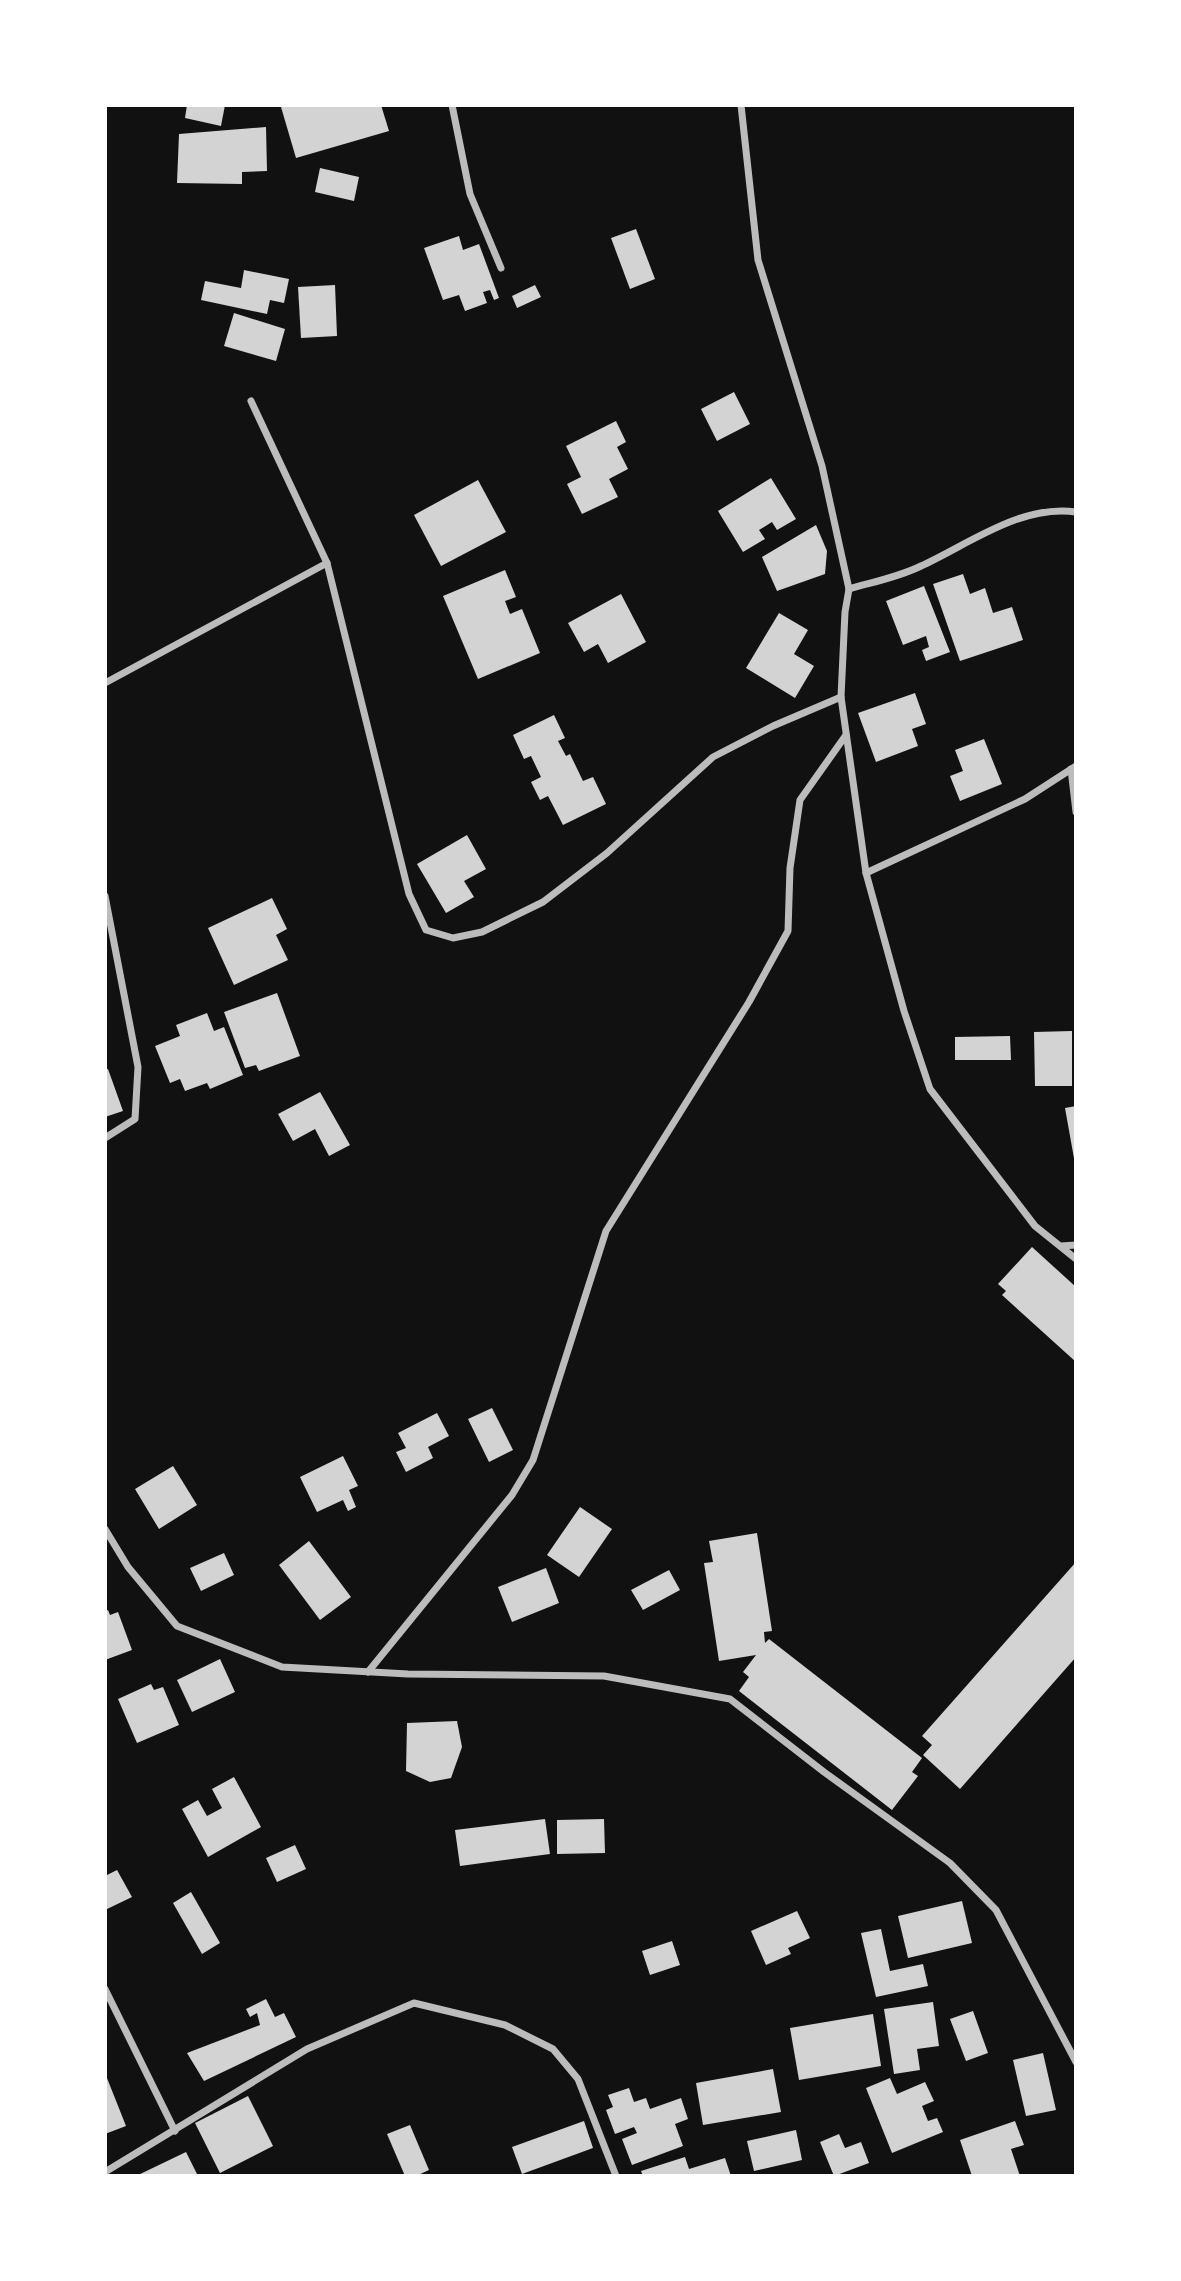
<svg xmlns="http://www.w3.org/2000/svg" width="1181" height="2281" font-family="'Archivo Narrow',sans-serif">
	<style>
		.building { fill: #d3d3d3 }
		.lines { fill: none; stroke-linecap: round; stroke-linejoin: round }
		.minor { stroke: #bcbcbc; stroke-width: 7 }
	</style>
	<rect width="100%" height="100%" fill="#111"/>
	<!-- building -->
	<g class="building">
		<polygon points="187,105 225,105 221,126 185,118"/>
		<polygon points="287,105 381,105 389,131 296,158 281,107"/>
		<polygon points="266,127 267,171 242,172 242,184 177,183 179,134"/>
		<polygon points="320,168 359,177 354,201 315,192"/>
		<polygon points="636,229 655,279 630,289 611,238"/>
		<polygon points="459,236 463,250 479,244 499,298 494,300 490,290 483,292 487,303 465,311 459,295 443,300 424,248"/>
		<polygon points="244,270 289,279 284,303 270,300 267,314 201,300 205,281 241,288"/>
		<polygon points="335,285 337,336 301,338 298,287"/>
		<polygon points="535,285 541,297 517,308 512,296"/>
		<polygon points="234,313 285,329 276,361 224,346"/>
		<polygon points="734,392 750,424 717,441 701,409"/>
		<polygon points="616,421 626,442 617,447 628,469 609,479 618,497 582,514 567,484 581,477 566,446"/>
		<polygon points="771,478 796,519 777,530 772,522 759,530 765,539 743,552 718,511"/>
		<polygon points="478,480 506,532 441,566 414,515"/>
		<polygon points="816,525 827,551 825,574 777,591 762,557"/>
		<polygon points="505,570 516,597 505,601 510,614 522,609 540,653 478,679 443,596"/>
		<polygon points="963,574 970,594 985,588 993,613 1012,607 1023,640 960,661 933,584"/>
		<polygon points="924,586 950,652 926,661 922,650 929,647 926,636 903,645 886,601"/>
		<polygon points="621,594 646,642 608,663 598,644 584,652 568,623"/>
		<polygon points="779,613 808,630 794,654 814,666 795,698 746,668"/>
		<polygon points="915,693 926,724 912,729 918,746 876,762 858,713"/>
		<polygon points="554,715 565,738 558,741 566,756 570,754 583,781 593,777 606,804 563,825 548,796 540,800 531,782 541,777 531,756 524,759 513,735"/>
		<polygon points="984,739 1002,784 960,801 950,776 963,771 955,750"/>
		<polygon points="467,835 486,869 464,881 474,897 446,913 417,864"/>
		<polygon points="272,898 287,929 276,935 288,960 234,985 208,928"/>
		<polygon points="277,993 300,1056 259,1071 256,1065 245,1068 224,1012"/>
		<polygon points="207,1013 214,1031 224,1027 243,1075 210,1089 207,1083 185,1091 180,1079 170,1083 155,1046 180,1036 176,1025"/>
		<polygon points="1072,1031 1072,1086 1035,1086 1034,1032"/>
		<polygon points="1010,1036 1011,1060 955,1060 955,1037"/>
		<polygon points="108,1069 123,1111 105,1117 105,1070"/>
		<polygon points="320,1092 350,1145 329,1156 315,1129 293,1141 278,1114"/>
		<polygon points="1076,1106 1076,1164 1075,1164 1065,1108"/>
		<polygon points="1032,1247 1076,1287 1076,1362 1002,1295 1006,1291 998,1284"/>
		<polygon points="492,1408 513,1450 489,1462 468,1419"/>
		<polygon points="437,1413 449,1436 428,1447 433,1458 406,1472 396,1452 406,1448 398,1433"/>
		<polygon points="343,1456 358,1486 349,1490 356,1507 348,1511 343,1500 317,1512 300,1477"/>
		<polygon points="173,1466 197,1505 159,1529 135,1489"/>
		<polygon points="580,1507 612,1529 579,1577 547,1555"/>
		<polygon points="757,1533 772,1631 764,1632 765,1643 769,1639 922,1758 912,1772 918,1776 892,1810 739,1691 749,1677 743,1672 756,1655 719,1661 704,1563 713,1562 709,1541"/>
		<polygon points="309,1541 351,1597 320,1620 279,1565"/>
		<polygon points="224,1553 234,1575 201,1591 190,1568"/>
		<polygon points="1076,1562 1076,1657 960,1789 923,1755 932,1745 922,1736"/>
		<polygon points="546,1568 559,1603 512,1622 498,1587"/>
		<polygon points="669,1570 680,1590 643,1610 631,1590"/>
		<polygon points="108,1610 110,1615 118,1612 132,1650 105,1660 105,1611"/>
		<polygon points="220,1659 235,1692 192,1712 177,1680"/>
		<polygon points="151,1684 154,1690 163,1687 179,1725 137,1743 118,1699"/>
		<polygon points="457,1721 462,1747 451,1778 430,1782 406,1771 407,1723"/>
		<polygon points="234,1777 261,1827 208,1857 182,1809 198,1800 207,1816 222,1808 212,1789"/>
		<polygon points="545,1819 550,1854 460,1866 455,1830"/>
		<polygon points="604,1819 605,1853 557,1854 557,1820"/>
		<polygon points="295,1845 306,1869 277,1882 266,1858"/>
		<polygon points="117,1870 132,1897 105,1910 105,1876"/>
		<polygon points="191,1892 220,1943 202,1954 173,1903"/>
		<polygon points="962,1901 972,1943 908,1958 898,1916"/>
		<polygon points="797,1911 810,1938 788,1948 791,1954 766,1965 751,1931"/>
		<polygon points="881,1929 890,1971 923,1964 928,1986 876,1997 861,1933"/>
		<polygon points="672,1941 680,1965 650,1975 642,1951"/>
		<polygon points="266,1999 275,2017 284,2013 296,2037 204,2081 187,2053 260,2025 257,2013 250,2017 246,2009"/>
		<polygon points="933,2002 939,2046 917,2049 920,2070 894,2074 884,2009"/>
		<polygon points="973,2011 988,2053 966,2061 950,2019"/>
		<polygon points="873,2014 881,2066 799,2080 790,2028"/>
		<polygon points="1043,2053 1056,2110 1026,2116 1013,2060"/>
		<polygon points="773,2069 781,2112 703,2125 696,2083"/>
		<polygon points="105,2073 126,2126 105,2134"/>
		<polygon points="890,2078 897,2094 925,2082 934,2101 922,2106 928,2121 937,2118 943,2132 892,2153 866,2088"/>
		<polygon points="629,2088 634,2102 646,2098 650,2109 681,2098 688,2119 675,2124 683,2146 632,2165 622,2139 637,2133 634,2127 615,2134 606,2110 613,2107 608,2095"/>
		<polygon points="248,2096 273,2146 220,2173 195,2123"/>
		<polygon points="584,2121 593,2148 522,2174 512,2147"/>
		<polygon points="1015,2121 1024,2145 1011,2149 1020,2176 972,2176 960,2140"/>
		<polygon points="410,2125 429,2170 416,2176 405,2176 387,2134"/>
		<polygon points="796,2130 802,2160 754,2171 747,2141"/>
		<polygon points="839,2134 845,2148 861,2142 869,2163 834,2176 820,2142"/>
		<polygon points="186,2152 198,2176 136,2176"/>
		<polygon points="685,2157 689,2169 725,2158 731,2176 643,2176 641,2171"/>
	</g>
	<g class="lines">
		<!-- minor -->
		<g class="minor">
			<polyline points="452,105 470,194 501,268"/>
			<polyline points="741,105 758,260 822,466 849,589 845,612 841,697 866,873 904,1011 930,1089 1035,1226 1076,1259"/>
			<polyline points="251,401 327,563 409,894 426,930 453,938 482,932 543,902 607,853 713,757 773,726 841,697"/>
			<path d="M849,589C873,582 899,577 921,566C969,544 1021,504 1076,512"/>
			<polyline points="105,683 327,563"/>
			<polyline points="1071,769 1076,812"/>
			<polyline points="866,873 1025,799 1076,766"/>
			<polyline points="105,896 138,1067 135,1119 105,1138"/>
			<polyline points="1061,1246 1076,1245"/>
			<polyline points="105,1529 128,1567 177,1626 282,1667 408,1674 604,1676 730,1699 824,1772 950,1863 996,1910 1076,2062"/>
			<polyline points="368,1672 512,1495 533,1460 606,1231 749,1002 788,931 790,868 800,800 846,735"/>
			<polyline points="105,1989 175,2131"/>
			<polyline points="105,2172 307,2049 414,2003 505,2025 553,2049 578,2079 616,2176"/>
		</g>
	</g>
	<!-- border -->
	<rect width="1181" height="2281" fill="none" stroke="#ffffff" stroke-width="214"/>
</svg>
